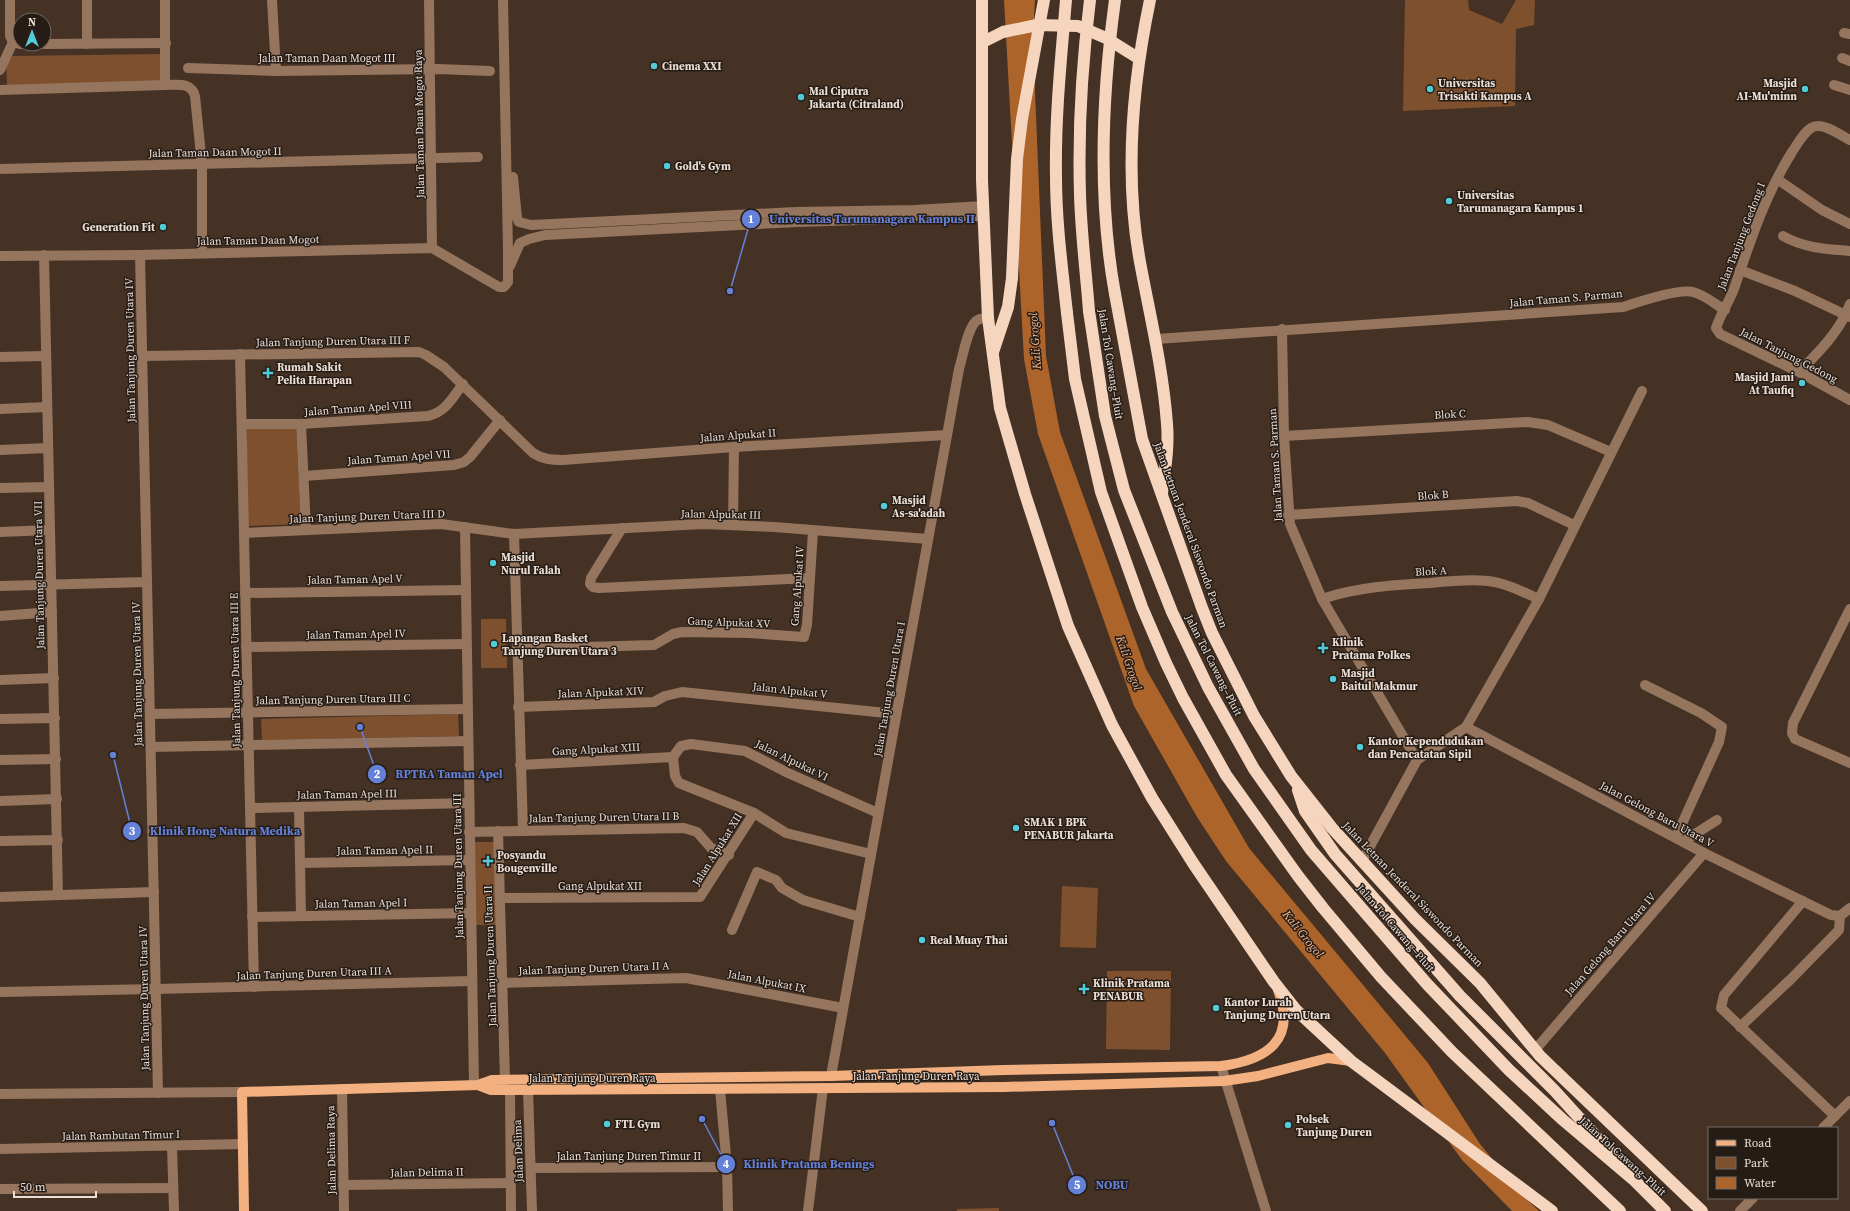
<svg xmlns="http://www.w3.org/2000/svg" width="1850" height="1211" font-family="'Source Serif 4',serif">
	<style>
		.green { fill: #7f502e }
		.water { fill: #ac642a }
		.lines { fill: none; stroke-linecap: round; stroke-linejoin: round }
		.minor { stroke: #95755e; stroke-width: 10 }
		.major { stroke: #f3b182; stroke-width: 10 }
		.highway { stroke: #f6d5bf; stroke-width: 12 }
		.highway-bridge { stroke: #f6d5bf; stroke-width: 12 }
		.poi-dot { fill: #52cbd9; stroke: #251c16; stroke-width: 1.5 }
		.labels { text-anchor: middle; stroke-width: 3; stroke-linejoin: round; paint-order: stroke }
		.street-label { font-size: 11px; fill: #ebded5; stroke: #251c16 }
		.poi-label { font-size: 11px; font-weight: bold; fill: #ebded5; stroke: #251c16; text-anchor: start }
		.water-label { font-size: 12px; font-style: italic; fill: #f2b78e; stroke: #251c16 }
		.leader { fill: none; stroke: #6580d7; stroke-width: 1.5 }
		.callout-dot { fill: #6580d7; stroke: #251c16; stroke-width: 1.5 }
		.mark-label { font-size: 12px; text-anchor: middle; font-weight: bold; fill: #fff }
		.callout-label { font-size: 12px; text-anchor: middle; font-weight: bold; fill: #6580d7; stroke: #251c16; stroke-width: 3; stroke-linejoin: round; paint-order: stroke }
	</style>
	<rect width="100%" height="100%" fill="#453224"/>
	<!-- green -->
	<g class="green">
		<polygon points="1405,0 1468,0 1469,10 1502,24 1516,0 1535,0 1534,25 1516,29 1515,106 1403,111"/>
		<polygon points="161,54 161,88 7,88 6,61 13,56"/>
		<polygon points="247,426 296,427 301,524 247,526"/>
		<polygon points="481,619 506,619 507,668 481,668"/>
		<polygon points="458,714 459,736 262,740 261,719"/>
		<rect x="475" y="842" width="27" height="83"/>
		<polygon points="1062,886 1098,888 1096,948 1060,947"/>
		<polygon points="1107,971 1171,971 1170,1050 1106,1049"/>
		<polygon points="999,1208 999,1211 957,1211 957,1209"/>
	</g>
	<!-- water -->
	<polygon class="water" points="1004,0 1035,0 1034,16 1035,92 1046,356 1060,432 1146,669 1249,848 1428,1063 1480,1144 1522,1195 1539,1211 1512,1211 1462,1160 1385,1053 1226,861 1197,817 1134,706 1038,434 1024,359"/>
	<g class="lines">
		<!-- minor -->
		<g class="minor">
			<polyline points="10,0 10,36 13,42 20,44"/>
			<polyline points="87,0 87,44"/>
			<polyline points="272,0 276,71"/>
			<polyline points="429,0 432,248"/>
			<polyline points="1844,33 1850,34"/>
			<polyline points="44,44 166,43"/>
			<polyline points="1842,58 1850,61"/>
			<polyline points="188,68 276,71 438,69 490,71"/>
			<polyline points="0,70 13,42"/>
			<polyline points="165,85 165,0"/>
			<polyline points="1834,85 1850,90"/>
			<path d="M0,90L165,85C178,85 191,82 195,96L202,165V253"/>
			<path d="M1850,140C1840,135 1822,121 1811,128C1803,133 1797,145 1792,152C1765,195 1750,242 1734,289C1729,302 1720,315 1716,328L1720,334L1799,372L1850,400"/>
			<polyline points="0,169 478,157"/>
			<polyline points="513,177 517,218 519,222 531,225 796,212 914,210 984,206"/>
			<polyline points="1777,179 1822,210 1850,224"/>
			<path d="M1783,236C1804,248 1826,249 1850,251"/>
			<polyline points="44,255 58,895"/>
			<polyline points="140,255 158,1093"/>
			<polyline points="0,256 140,255 432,248 499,287 504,287 508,282 508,251 503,0"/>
			<polyline points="510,266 520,243 529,239 545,235 797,222 984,216"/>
			<polyline points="1740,270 1795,291 1850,317"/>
			<polyline points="1282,329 1284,436 1290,524 1322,599 1417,760"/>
			<path d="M1156,339L1623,307C1638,302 1679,288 1693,292C1705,295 1715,304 1725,310"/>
			<polyline points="240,354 254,987"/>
			<path d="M143,356L419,352L426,355L444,367L533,453C542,459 551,460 563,460L734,447L947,435"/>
			<polyline points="0,357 46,356"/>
			<path d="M1799,372C1819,352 1841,330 1850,304"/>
			<polyline points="0,409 47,407"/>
			<path d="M242,424H301L428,416C446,412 452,398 463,384"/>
			<polyline points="301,424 306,530"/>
			<polyline points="1284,436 1528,422 1548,425 1611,452"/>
			<polyline points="0,450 48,448"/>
			<polyline points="304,476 454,465 464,462 470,457 500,420"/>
			<polyline points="0,488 49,487"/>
			<polyline points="1288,515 1517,501 1528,503 1574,525"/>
			<polyline points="733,525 734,447"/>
			<polyline points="465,527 474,1085"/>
			<polyline points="622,528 591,578 590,584 593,587 599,588 810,578"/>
			<polyline points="0,532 50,530"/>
			<polyline points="244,533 441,524 514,534 703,524 774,527 928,539"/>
			<polyline points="514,534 523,830"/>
			<polyline points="0,586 147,582"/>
			<polyline points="245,593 465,590"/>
			<path d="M1322,599C1357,587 1393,585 1430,583C1449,581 1469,579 1488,581C1506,583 1523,592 1539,599"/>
			<polyline points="1850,609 1793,723 1792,733 1795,739 1850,763"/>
			<polyline points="0,616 52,612"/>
			<polyline points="246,647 466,644"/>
			<polyline points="517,649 654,645 673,634 682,632 749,633 804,637 807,625 813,531"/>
			<polyline points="0,680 54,678"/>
			<polyline points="1645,685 1701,713 1722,727 1719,742 1676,837"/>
			<polyline points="518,707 654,702 665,696 682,692 896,714"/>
			<polyline points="150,714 467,709"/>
			<polyline points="0,719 55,718"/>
			<polyline points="1466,727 1704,853 1831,915 1840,916"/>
			<polyline points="151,747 468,741"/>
			<polyline points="673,757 675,776 679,783 754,813 786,833 871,854"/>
			<polyline points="673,757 681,746 691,744 745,751 788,773 878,813"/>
			<polyline points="0,760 56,759"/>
			<polyline points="520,765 673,757"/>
			<polyline points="0,801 57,799"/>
			<polyline points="299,807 301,916"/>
			<polyline points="250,808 469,803"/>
			<polyline points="498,831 505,1080"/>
			<polyline points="469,832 684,828 697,832 711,848 729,855"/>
			<polyline points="0,841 58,840"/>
			<polyline points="1684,841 1717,820"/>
			<polyline points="1362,861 1417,760 1466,727 1539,599 1642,391"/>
			<polyline points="300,863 470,860"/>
			<polyline points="0,897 154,892"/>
			<polyline points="500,898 700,897 754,813"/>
			<polyline points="1803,901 1724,995 1721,1008 1835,1116"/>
			<polyline points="252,917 471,913"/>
			<polyline points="732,930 757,872 776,880 782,888 803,900 860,917"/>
			<polyline points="503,983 686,978 843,1008"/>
			<polyline points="0,992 156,989 472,981"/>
			<polyline points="1740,1027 1791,979 1839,930 1840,916 1850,908"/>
			<polyline points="1535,1050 1704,853"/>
			<polyline points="1221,1066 1266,1211"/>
			<path d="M831,1076L959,369C963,356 967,330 976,321C980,318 984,318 988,318"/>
			<polyline points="342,1089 344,1211"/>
			<polyline points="720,1089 727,1167 728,1211"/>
			<polyline points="510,1090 511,1211"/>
			<polyline points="528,1090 532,1211"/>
			<polyline points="0,1094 242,1092"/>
			<polyline points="1823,1128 1850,1101"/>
			<polyline points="172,1146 174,1211"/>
			<polyline points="0,1149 243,1144"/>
			<polyline points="531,1168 727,1167"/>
			<polyline points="343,1185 511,1183"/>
			<polyline points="0,1189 173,1188"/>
			<polyline points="808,1211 823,1088"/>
			<polyline points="1740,1211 1753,1198"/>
		</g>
		<!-- major -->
		<g class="major">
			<polyline points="478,1085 491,1090 1004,1087 1224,1081 1258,1076 1328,1058 1351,1061"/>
			<path d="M244,1211L242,1092L478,1085L492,1080L831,1076L1004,1070L1221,1066C1267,1060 1297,1040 1278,990"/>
		</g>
		<!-- highway -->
		<g class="highway">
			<polyline points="982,0 982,180 988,318 1000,408 1025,494 1068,626 1112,725 1152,798 1193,863 1274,982 1296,1010 1351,1061 1552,1211"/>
			<path d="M1150,0C1132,86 1124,175 1140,262C1150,316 1163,369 1167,424C1169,447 1165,470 1162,493"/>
			<polyline points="983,42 1003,32 1037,25 1078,26 1106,38 1138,58"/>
			<polyline points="1115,294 1142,439 1202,608 1212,633 1254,716 1291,776 1332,828 1415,919 1480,983 1540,1056 1702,1211"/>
			<polyline points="1089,311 1105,416 1124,490 1172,612 1208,687 1254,769 1311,850 1427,984 1509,1070 1563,1120 1635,1181 1665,1211"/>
			<polyline points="1067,313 1075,379 1101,492 1142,607 1166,663 1183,698 1226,775 1298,876 1323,908 1381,977 1452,1052 1620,1211"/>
			<polyline points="993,352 1008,307 1012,278"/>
			<polyline points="1298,790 1305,811 1335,854 1460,996 1554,1090 1612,1154"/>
		</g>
		<!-- highway-bridge -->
		<g class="highway-bridge">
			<path d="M1066,0C1061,59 1055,117 1056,176C1056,222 1062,267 1067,313"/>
			<path d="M1115,0C1102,95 1098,200 1115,294"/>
			<polyline points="1012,278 1017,159 1022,119 1044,0"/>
			<path d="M1089,311C1086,272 1081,233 1080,194C1078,129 1082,64 1090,0"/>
		</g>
	</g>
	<!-- markers -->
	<g class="poi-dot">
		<circle cx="654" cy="66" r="4"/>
		<circle cx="1430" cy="89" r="4"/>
		<circle cx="1805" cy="89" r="4"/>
		<circle cx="801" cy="97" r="4"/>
		<circle cx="667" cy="166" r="4"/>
		<circle cx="1449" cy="201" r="4"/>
		<circle cx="163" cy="227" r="4"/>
		<path d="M266 367h4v4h4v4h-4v4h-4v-4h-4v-4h4z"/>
		<circle cx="1802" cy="383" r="4"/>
		<circle cx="884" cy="506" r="4"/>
		<circle cx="493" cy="563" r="4"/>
		<circle cx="494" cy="644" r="4"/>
		<path d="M1321 642h4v4h4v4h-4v4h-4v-4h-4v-4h4z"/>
		<circle cx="1333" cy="679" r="4"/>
		<circle cx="1360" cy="747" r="4"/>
		<circle cx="1016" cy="828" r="4"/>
		<path d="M486 855h4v4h4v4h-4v4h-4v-4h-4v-4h4z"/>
		<circle cx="922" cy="940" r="4"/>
		<path d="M1082 983h4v4h4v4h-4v4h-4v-4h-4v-4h4z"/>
		<circle cx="1216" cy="1008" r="4"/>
		<circle cx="607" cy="1124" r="4"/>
		<circle cx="1288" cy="1125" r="4"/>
	</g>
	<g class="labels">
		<!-- street labels -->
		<g class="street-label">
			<text x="327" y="62">Jalan Taman Daan Mogot III</text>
			<text transform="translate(419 124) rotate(-91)" y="4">Jalan Taman Daan Mogot Raya</text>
			<text transform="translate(215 152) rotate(-1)" y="4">Jalan Taman Daan Mogot II</text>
			<text transform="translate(1741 236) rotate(-69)" y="4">Jalan Tanjung Gedong I</text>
			<text transform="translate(258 240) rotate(-1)" y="4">Jalan Taman Daan Mogot</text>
			<text transform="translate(1566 298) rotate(-5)" y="4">Jalan Taman S. Parman</text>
			<text transform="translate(333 341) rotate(-1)" y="4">Jalan Tanjung Duren Utara III F</text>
			<text transform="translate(130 350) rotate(-91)" y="4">Jalan Tanjung Duren Utara IV</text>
			<text transform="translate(1789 355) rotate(27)" y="4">Jalan Tanjung Gedong</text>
			<text transform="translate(1111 364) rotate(81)" y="4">Jalan Tol Cawang–Pluit</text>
			<text transform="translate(358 408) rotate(-4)" y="4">Jalan Taman Apel VIII</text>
			<text transform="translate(1450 414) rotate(-3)" y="4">Blok C</text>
			<text transform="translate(738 435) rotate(-4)" y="4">Jalan Alpukat II</text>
			<text transform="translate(399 457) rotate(-4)" y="4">Jalan Taman Apel VII</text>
			<text transform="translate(1275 465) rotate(-93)" y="4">Jalan Taman S. Parman</text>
			<text transform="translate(1433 495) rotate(-4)" y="4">Blok B</text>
			<text transform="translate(721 514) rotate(1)" y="4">Jalan Alpukat III</text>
			<text transform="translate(367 516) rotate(-2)" y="4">Jalan Tanjung Duren Utara III D</text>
			<text transform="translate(1191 535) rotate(70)" y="4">Jalan Letnan Jenderal Siswondo Parman</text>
			<text transform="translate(1431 571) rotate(-3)" y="4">Blok A</text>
			<text transform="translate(39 575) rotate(-91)" y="4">Jalan Tanjung Duren Utara VII</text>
			<text transform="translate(355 579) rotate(-1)" y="4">Jalan Taman Apel V</text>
			<text transform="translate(797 586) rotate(-86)" y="4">Gang Alpukat IV</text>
			<text transform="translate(729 622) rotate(2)" y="4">Gang Alpukat XV</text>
			<text transform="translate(356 634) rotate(-1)" y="4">Jalan Taman Apel IV</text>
			<text transform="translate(1214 665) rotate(63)" y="4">Jalan Tol Cawang–Pluit</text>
			<text transform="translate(235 670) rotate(-91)" y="4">Jalan Tanjung Duren Utara III E</text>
			<text transform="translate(137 674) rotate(-91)" y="4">Jalan Tanjung Duren Utara IV</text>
			<text transform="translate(889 689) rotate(-80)" y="4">Jalan Tanjung Duren Utara I</text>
			<text transform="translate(790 690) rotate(6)" y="4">Jalan Alpukat V</text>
			<text transform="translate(601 692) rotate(-2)" y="4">Jalan Alpukat XIV</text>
			<text transform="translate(333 699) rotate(-1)" y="4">Jalan Tanjung Duren Utara III C</text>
			<text transform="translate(596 749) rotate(-3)" y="4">Gang Alpukat XIII</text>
			<text transform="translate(792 760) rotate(26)" y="4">Jalan Alpukat VI</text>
			<text transform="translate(347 794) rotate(-1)" y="4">Jalan Taman Apel III</text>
			<text transform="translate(1657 814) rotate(28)" y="4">Jalan Gelong Baru Utara V</text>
			<text transform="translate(604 817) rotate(-1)" y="4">Jalan Tanjung Duren Utara II B</text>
			<text transform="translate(717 849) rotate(-58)" y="4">Jalan Alpukat XII</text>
			<text transform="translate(385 850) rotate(-1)" y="4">Jalan Taman Apel II</text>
			<text transform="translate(458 866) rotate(-91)" y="4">Jalan Tanjung Duren Utara III</text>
			<text x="600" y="890">Gang Alpukat XII</text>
			<text transform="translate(1413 894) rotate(46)" y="4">Jalan Letnan Jenderal Siswondo Parman</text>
			<text transform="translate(361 903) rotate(-1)" y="4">Jalan Taman Apel I</text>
			<text transform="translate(1396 928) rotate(49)" y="4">Jalan Tol Cawang–Pluit</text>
			<text transform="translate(1610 944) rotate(-49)" y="4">Jalan Gelong Baru Utara IV</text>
			<text transform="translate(490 956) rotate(-92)" y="4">Jalan Tanjung Duren Utara II</text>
			<text transform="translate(594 968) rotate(-2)" y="4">Jalan Tanjung Duren Utara II A</text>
			<text transform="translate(314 973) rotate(-2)" y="4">Jalan Tanjung Duren Utara III A</text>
			<text transform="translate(767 981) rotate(11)" y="4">Jalan Alpukat IX</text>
			<text transform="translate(144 998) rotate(-91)" y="4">Jalan Tanjung Duren Utara IV</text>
			<text x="916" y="1080">Jalan Tanjung Duren Raya</text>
			<text x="592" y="1082">Jalan Tanjung Duren Raya</text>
			<text transform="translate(121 1135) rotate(-1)" y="4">Jalan Rambutan Timur I</text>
			<text transform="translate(331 1150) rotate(-91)" y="4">Jalan Delima Raya</text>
			<text transform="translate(518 1151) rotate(-92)" y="4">Jalan Delima</text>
			<text x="629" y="1160">Jalan Tanjung Duren Timur II</text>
			<text transform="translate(1623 1156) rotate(42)" y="4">Jalan Tol Cawang–Pluit</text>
			<text transform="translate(427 1172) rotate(-1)" y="4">Jalan Delima II</text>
		</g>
		<!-- poi labels -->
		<g class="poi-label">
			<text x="662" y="70">Cinema XXI</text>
			<text x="1438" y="87">Universitas<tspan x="1438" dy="13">Trisakti Kampus A</tspan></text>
			<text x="1797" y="87" text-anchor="end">Masjid<tspan x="1797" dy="13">AI-Mu'minn</tspan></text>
			<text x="809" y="95">Mal Ciputra<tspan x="809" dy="13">Jakarta (Citraland)</tspan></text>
			<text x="675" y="170">Gold's Gym</text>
			<text x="1457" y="199">Universitas<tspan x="1457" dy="13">Tarumanagara Kampus 1</tspan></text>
			<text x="155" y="231" text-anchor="end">Generation Fit</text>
			<text x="277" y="371">Rumah Sakit<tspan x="277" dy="13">Pelita Harapan</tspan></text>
			<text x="1794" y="381" text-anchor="end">Masjid Jami<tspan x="1794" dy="13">At Taufiq</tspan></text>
			<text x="892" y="504">Masjid<tspan x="892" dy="13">As-sa'adah</tspan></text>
			<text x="501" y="561">Masjid<tspan x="501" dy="13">Nurul Falah</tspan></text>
			<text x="502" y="642">Lapangan Basket<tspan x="502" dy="13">Tanjung Duren Utara 3</tspan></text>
			<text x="1332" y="646">Klinik<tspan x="1332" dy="13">Pratama Polkes</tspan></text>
			<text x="1341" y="677">Masjid<tspan x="1341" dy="13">Baitul Makmur</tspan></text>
			<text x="1368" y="745">Kantor Kependudukan<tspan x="1368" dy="13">dan Pencatatan Sipil</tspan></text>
			<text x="1024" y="826">SMAK 1 BPK<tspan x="1024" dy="13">PENABUR Jakarta</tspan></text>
			<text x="497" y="859">Posyandu<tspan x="497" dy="13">Bougenville</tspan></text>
			<text x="930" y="944">Real Muay Thai</text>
			<text x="1093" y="987">Klinik Pratama<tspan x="1093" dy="13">PENABUR</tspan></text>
			<text x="1224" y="1006">Kantor Lurah<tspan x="1224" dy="13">Tanjung Duren Utara</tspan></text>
			<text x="1296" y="1123">Polsek<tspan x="1296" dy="13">Tanjung Duren</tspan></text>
			<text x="615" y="1128">FTL Gym</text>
		</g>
		<!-- water labels -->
		<g class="water-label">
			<text transform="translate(1035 341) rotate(-94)" y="4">Kali Grogol</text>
			<text transform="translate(1129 663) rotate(71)" y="4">Kali Grogol</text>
			<text transform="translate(1303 934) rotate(51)" y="4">Kali Grogol</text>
		</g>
	</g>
	<!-- callouts -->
	<path class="leader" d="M730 291L751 219M360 727L377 774M113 755L132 831M702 1119L726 1164M1052 1123L1077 1185"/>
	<g class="callout-dot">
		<circle cx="730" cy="291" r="4"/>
		<circle cx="360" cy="727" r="4"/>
		<circle cx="113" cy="755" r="4"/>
		<circle cx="702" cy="1119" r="4"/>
		<circle cx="1052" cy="1123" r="4"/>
		<circle cx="751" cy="219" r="10"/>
		<circle cx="377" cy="774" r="10"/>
		<circle cx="132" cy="831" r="10"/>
		<circle cx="726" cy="1164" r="10"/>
		<circle cx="1077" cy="1185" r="10"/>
	</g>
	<g class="mark-label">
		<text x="751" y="223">1</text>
		<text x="377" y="778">2</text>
		<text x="132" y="835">3</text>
		<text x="726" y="1168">4</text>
		<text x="1077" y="1189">5</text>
	</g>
	<g class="callout-label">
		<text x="872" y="223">Universitas Tarumanagara Kampus II</text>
		<text x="449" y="778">RPTRA Taman Apel</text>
		<text x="225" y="835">Klinik Hong Natura Medika</text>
		<text x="809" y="1168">Klinik Pratama Benings</text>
		<text x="1112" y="1189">NOBU</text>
	</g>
	<!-- legend -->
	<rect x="1708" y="1127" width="130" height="72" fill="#251c16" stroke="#746a62"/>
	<rect x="1716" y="1140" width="20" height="6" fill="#f3b182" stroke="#746a62"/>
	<text x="1744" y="1147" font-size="12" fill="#ebded5">Road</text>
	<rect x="1716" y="1157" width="20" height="12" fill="#7f502e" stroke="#746a62"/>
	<text x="1744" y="1167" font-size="12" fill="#ebded5">Park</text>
	<rect x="1716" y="1177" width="20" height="12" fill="#ac642a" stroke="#746a62"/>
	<text x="1744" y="1187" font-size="12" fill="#ebded5">Water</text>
	<!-- north arrow -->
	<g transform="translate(32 32)"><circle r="19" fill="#251c16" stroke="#746a62"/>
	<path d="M0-3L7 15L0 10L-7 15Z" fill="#52cbd9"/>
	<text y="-6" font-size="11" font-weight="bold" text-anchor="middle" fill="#ebded5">N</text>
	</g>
	<!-- scale -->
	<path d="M14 1191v6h82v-6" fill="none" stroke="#ebded5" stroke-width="2"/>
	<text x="20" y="1191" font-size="12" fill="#ebded5" stroke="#251c16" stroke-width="3" paint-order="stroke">50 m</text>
</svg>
